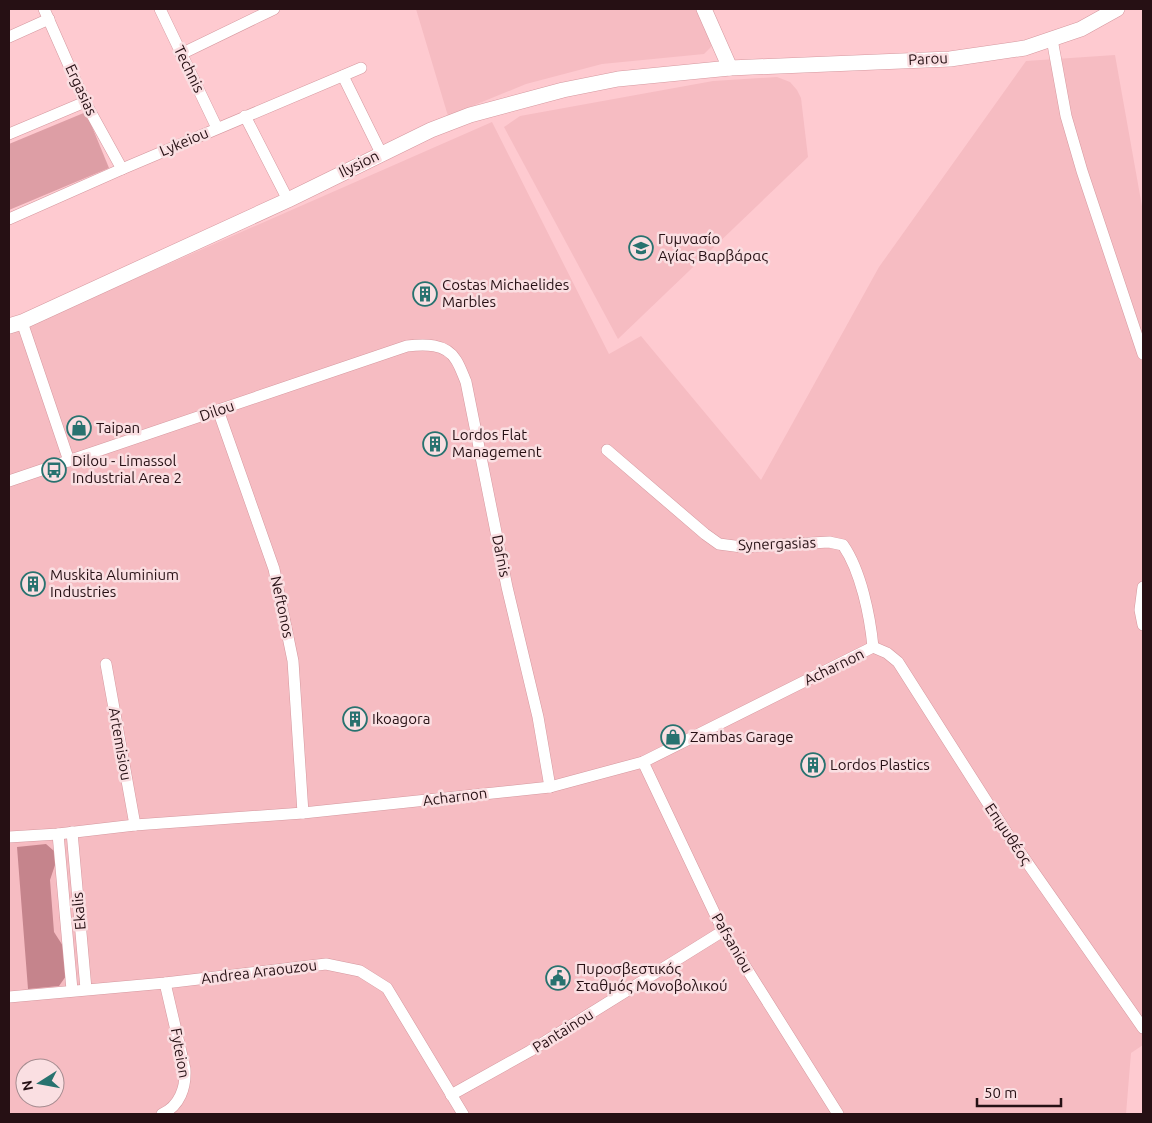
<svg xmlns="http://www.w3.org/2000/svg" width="1152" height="1123" font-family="Ubuntu,sans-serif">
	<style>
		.built { fill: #f6bcc2; fill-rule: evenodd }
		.green { fill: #dd9ea5 }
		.forest { fill: #c5848c }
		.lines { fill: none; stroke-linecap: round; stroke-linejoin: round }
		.street-casing { stroke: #d5989f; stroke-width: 12 }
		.secondary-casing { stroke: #d5989f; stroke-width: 16 }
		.street { stroke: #fff; stroke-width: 11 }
		.secondary { stroke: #fff; stroke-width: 15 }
		.labels { text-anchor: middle; stroke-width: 5; stroke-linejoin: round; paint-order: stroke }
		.street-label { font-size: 15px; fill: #261014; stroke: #fadfe2 }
		.poi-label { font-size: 15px; fill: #261014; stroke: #fadfe2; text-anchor: start }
	</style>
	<rect width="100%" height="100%" fill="#fecad0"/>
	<!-- built -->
	<g class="built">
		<polygon points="416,9 698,9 712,42 711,47 704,54 602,64 526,84 448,116"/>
		<path d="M1115,55L1143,212V1045L1131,1053L1126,1114H9V331L25,327L492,122L609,354L641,336L761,480L879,267L1026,61ZM25,1068H55V1098H25Z"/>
		<polygon points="777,77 790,82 797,90 801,98 808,157 618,339 504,127 520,116 713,81"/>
	</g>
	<!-- green -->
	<polygon class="green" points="86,112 109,168 9,210 9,144"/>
	<!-- forest -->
	<polygon class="forest" points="46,844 54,851 57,859 50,880 54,932 63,946 66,976 59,986 28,989 17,847"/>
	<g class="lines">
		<!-- street casing -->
		<g class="street-casing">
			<g id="street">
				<polyline points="44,9 85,102 122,169"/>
				<polyline points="160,9 217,128"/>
				<polyline points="9,37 49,19"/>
				<polyline points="1052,39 1066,116 1082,171 1143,354"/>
				<polyline points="181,54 274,9"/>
				<polyline points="343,76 381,153"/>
				<polyline points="245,116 288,200"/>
				<polyline points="9,134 85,102"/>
				<polyline points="9,219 122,169 361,68"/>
				<polyline points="22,322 69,461"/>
				<polyline points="218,410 274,569 293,661 303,813"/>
				<path d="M607,450L705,534L719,544L742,547L829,542L843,545C861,571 870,616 873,647"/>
				<path d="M9,481L407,346C424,344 446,343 456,360C460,366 463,375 466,382L507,587L538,717L550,787"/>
				<polyline points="1143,587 1140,610 1143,625"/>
				<polyline points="873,647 887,653 898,662 1010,838 1143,1028"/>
				<polyline points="106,664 135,825"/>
				<polyline points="643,762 723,931 838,1114"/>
				<polyline points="72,832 86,989"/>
				<polyline points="58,834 72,990"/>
				<polyline points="9,837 58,834 135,825 303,813 550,787 643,762 873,647"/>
				<polyline points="9,997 165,983 326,964 360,971 387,988 463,1114"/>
				<polyline points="451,1095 530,1051 723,931"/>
				<path d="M162,1114C180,1106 186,1087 185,1069L165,983"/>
			</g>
		</g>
		<!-- secondary casing -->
		<g class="secondary-casing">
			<g id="secondary">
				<polyline points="704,9 730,68"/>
				<polyline points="9,326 22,322 288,200 431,130 470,115 563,90 618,79 730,68 950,59 1025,48 1081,29 1117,9"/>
			</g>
		</g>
		<!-- street -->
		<use href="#street" class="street"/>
		<!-- secondary -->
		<use href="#secondary" class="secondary"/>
	</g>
	<!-- icons -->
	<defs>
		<g id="school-ring" transform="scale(1.25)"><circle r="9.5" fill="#fadfe2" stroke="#28726f" stroke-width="1.5"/><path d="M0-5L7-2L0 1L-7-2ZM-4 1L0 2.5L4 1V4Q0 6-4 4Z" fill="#28726f"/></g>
		<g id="building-ring" transform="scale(1.25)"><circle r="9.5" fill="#fadfe2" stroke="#28726f" stroke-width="1.5"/><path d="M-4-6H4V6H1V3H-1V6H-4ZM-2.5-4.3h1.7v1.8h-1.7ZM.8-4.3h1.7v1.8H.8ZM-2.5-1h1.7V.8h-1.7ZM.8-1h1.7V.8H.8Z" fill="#28726f"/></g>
		<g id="shop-ring" transform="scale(1.25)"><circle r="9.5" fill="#fadfe2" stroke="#28726f" stroke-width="1.5"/><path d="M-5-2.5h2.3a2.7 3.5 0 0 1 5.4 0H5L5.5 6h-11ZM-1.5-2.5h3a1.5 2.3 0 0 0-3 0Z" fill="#28726f"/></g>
		<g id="bus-ring" transform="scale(1.25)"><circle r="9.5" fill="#fadfe2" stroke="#28726f" stroke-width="1.5"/><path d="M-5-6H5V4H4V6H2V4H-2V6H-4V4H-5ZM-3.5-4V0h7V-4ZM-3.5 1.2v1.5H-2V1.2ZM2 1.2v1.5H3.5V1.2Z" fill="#28726f"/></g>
		<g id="civic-ring" transform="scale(1.25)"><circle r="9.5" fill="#fadfe2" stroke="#28726f" stroke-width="1.5"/><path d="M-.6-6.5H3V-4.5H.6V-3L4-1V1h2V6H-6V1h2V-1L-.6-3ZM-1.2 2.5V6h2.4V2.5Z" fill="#28726f"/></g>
	</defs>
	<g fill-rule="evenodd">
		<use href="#school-ring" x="641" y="248"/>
		<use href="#building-ring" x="425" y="294"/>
		<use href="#shop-ring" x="79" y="428"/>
		<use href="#building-ring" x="435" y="444"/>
		<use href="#bus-ring" x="54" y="470"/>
		<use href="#building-ring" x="33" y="584"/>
		<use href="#building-ring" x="355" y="719"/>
		<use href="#shop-ring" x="673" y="737"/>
		<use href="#building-ring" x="813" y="765"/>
		<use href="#civic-ring" x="558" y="978"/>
	</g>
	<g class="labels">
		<!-- street labels -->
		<g class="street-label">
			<text transform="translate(928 59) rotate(-3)" y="5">Parou</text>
			<text transform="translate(189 69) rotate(64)" y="5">Technis</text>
			<text transform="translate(81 90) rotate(65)" y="5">Ergasias</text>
			<text transform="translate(184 142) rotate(-23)" y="5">Lykeiou</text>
			<text transform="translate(359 164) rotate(-26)" y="5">Ilysion</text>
			<text transform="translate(217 411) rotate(-19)" y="5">Dilou</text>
			<text transform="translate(777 544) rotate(-2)" y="5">Synergasias</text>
			<text transform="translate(501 556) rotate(79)" y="5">Dafnis</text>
			<text transform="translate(282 607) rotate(78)" y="5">Neftonos</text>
			<text transform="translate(834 667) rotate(-26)" y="5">Acharnon</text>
			<text transform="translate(120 744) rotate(80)" y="5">Artemisiou</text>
			<text transform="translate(455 797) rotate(-7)" y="5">Acharnon</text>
			<text transform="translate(1008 834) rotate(56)" y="5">Επιμυθέος</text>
			<text transform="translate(79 911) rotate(-95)" y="5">Ekalis</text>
			<text transform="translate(732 943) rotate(60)" y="5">Pafsaniou</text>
			<text transform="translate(259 972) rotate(-7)" y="5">Andrea Araouzou</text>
			<text transform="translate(563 1031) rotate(-32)" y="5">Pantainou</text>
			<text transform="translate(180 1053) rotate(80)" y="5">Fyteion</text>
		</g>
		<!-- poi labels -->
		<g class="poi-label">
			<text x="658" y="244">Γυμνασίο<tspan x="658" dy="17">Αγίας Βαρβάρας</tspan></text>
			<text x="442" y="290">Costas Michaelides<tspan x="442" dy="17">Marbles</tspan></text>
			<text x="96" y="433">Taipan</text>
			<text x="452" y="440">Lordos Flat<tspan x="452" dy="17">Management</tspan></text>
			<text x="72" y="466">Dilou - Limassol<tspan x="72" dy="17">Industrial Area 2</tspan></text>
			<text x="50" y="580">Muskita Aluminium<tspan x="50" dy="17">Industries</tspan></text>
			<text x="372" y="724">Ikoagora</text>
			<text x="690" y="742">Zambas Garage</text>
			<text x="830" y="770">Lordos Plastics</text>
			<text x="576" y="974">Πυροσβεστικός<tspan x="576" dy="17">Σταθμός Μονοβολικού</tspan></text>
		</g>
	</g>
	<!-- border -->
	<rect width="1152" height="1123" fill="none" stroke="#261014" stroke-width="20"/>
	<!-- north arrow -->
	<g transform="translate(40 1083) rotate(259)"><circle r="24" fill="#fadfe2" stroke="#a58c90"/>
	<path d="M0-4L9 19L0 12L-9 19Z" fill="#28726f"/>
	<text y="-8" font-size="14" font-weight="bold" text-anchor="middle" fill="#261014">N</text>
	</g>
	<!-- scale -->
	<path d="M977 1098v8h84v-8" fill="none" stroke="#261014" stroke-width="2.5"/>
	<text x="984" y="1098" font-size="15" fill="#261014" stroke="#fadfe2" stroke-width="4" paint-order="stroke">50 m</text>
</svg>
